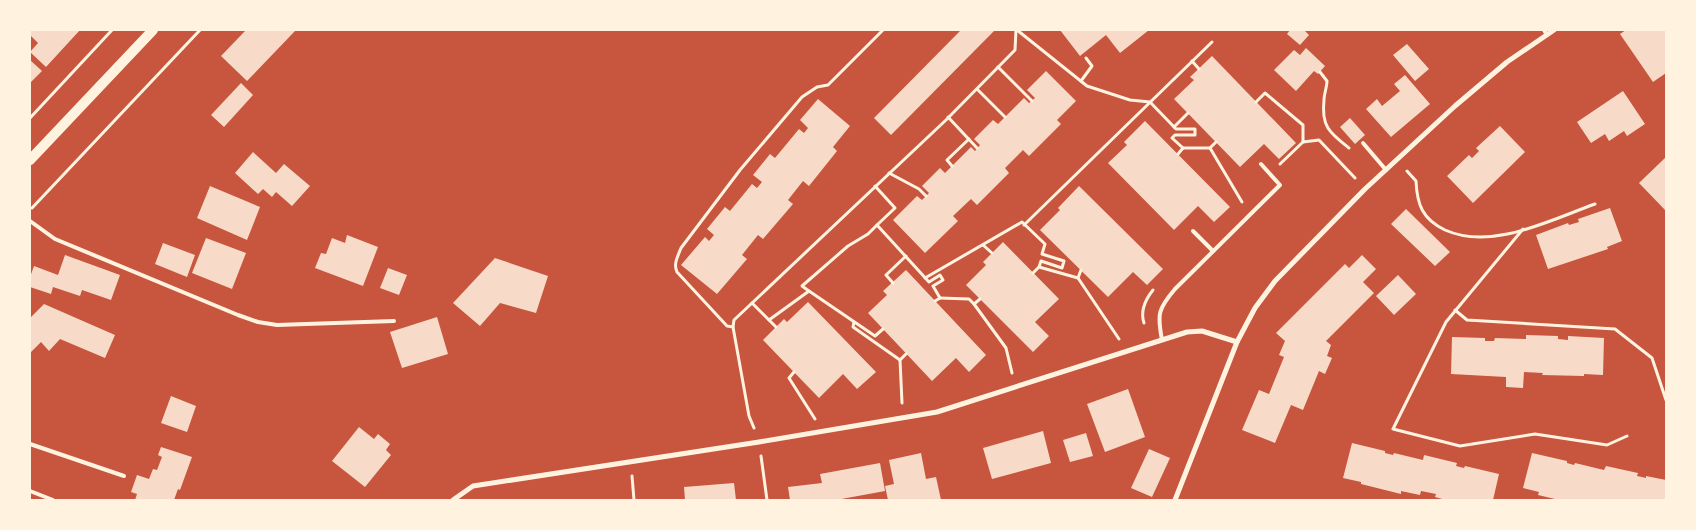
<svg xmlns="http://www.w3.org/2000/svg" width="1696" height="530" font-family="'Fira Sans Condensed',sans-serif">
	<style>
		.building { fill: #f7dbc8 }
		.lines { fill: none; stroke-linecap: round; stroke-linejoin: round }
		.path { stroke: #fff3e0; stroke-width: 3 }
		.service { stroke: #fff3e0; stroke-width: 4 }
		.minor { stroke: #fff3e0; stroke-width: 5 }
		.secondary { stroke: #fff3e0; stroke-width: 10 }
	</style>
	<rect width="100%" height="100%" fill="#c8553d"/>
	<!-- building -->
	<g class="building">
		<polygon points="30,30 80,30 46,67 30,52 38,43 30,35"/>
		<polygon points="246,30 295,31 247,81 221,56"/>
		<polygon points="961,30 995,30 891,135 874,118"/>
		<polygon points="1060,30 1149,30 1120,53 1106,35 1080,56"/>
		<polygon points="1290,30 1304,30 1309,35 1300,45 1287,34"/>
		<polygon points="1626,30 1665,30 1666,73 1653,82 1620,34"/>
		<polygon points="1407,44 1429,69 1415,81 1393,55"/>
		<polygon points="1306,48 1325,66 1318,74 1314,71 1296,91 1274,70 1294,50 1300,55"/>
		<polygon points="1212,56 1296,143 1279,159 1264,144 1240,167 1174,99 1194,80 1190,77"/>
		<polygon points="30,60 42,71 30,83"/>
		<polygon points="1046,71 1076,101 1057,120 1061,124 1029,156 1023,150 1005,168 1009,173 977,205 971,199 953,216 958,221 925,253 893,220 917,196 922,200 929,193 922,186 940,168 945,173 971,147 975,151 980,145 974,139 993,120 998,124 1024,98 1029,103 1035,98 1027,90"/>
		<polygon points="1405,75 1430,104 1391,137 1366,109 1377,99 1382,106 1400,91 1394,84"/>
		<polygon points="241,83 253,95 224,127 211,115"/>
		<polygon points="1623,91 1645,124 1627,136 1624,131 1609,141 1605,134 1591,143 1577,122"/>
		<polygon points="818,99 850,126 833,147 837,151 809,186 803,181 788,200 793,204 763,239 758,235 742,255 747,259 717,294 681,265 705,237 709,241 714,235 707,229 725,207 730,211 752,184 757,188 762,182 753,175 770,154 775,158 799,129 804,133 808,128 800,120"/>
		<polygon points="1350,118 1365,135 1355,144 1340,127"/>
		<polygon points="1145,121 1230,207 1214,222 1198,206 1174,230 1108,163 1127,145 1124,142"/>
		<polygon points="1500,126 1525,152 1473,203 1447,176 1469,155 1472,158 1479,151 1476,148"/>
		<polygon points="253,152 276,173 284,164 310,186 292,206 276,192 272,197 263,189 258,194 235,173"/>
		<polygon points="1666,157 1666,211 1639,183"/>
		<polygon points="210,186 260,207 247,240 197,218"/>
		<polygon points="1079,186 1163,269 1147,285 1133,272 1108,297 1040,230 1060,210 1058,208"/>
		<polygon points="1610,208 1622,241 1607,247 1608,249 1548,269 1536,235 1568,223 1569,225 1579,222 1578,219"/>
		<polygon points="1406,209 1450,252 1435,266 1391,224"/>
		<polygon points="347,235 378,247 363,286 315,268 321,253 326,254 332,238 345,243"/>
		<polygon points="206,238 246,253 232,289 192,273"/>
		<polygon points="1003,242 1059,299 1035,322 1049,336 1033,352 966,285 986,265 983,262"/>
		<polygon points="163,243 195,255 187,277 155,264"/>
		<polygon points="65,255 120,275 111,300 82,290 80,296 53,287 51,294 30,287 30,277 34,266 58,275"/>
		<polygon points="1362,255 1376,269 1363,282 1374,293 1326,341 1331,345 1327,356 1332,358 1325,374 1319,371 1303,410 1291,405 1275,443 1242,430 1259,390 1269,394 1284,357 1279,355 1285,341 1276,333 1345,264 1349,268"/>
		<polygon points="495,258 548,276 536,313 500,303 480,326 453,303"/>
		<polygon points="388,268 407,275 399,295 380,288"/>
		<polygon points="906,270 986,355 969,372 956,358 932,381 868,313 887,295 883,291"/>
		<polygon points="1398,275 1416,294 1394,315 1376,296"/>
		<polygon points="808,302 876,372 857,389 843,374 819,398 763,340 784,319 787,322"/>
		<polygon points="44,304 115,335 105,358 60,339 49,351 41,342 30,353 30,318"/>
		<polygon points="437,317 448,354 402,368 390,332"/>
		<polygon points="1526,335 1558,336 1558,339 1568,340 1568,336 1604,338 1603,375 1584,374 1584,376 1542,375 1543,373 1524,372 1523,388 1506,387 1506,377 1451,374 1452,337 1485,338 1485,341 1494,341 1495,338 1526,339"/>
		<polygon points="1128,389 1145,437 1105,452 1087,404"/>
		<polygon points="171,396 196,406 187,432 161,423"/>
		<polygon points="359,427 374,439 378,434 390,444 386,450 391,455 365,487 332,461"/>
		<polygon points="1043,431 1051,463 992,479 983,448"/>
		<polygon points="1086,433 1093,456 1070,462 1063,440"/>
		<polygon points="1352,443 1385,451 1385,453 1393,455 1394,453 1423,460 1424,455 1457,463 1456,466 1464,468 1465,466 1499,474 1493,500 1446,500 1435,497 1436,494 1421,491 1420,495 1401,491 1401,494 1361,484 1361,482 1343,478"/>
		<polygon points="161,447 192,457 180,490 178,489 174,500 135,500 137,494 131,492 137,475 149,479 153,469 157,470 162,457 158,455"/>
		<polygon points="1149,449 1170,458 1152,497 1131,488"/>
		<polygon points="921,453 926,479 936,477 941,500 888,500 885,486 894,484 889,460"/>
		<polygon points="1532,453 1567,461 1567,463 1574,465 1575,463 1604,470 1606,466 1638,473 1637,476 1642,477 1646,478 1646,476 1666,480 1666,500 1559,500 1538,495 1539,492 1523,488"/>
		<polygon points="880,463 885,491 836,500 790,500 788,487 822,483 820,474"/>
		<polygon points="734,483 736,500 685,500 684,487"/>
	</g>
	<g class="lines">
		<!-- path -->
		<g class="path">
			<polyline points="1017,30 1087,86 1130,100 1150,102 1176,129 1195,129 1195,135 1175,135 1172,138 1183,148 1210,148 1216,142"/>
			<polyline points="1192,61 1199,69"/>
			<polyline points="998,67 1032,101"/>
			<path d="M1320,72L1327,81C1327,88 1324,93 1324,100C1321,127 1330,133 1349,148"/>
			<polyline points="1081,81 1092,66 1086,58"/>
			<polyline points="977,89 1005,117"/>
			<polyline points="1256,102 1265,93 1303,125 1303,142 1319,140 1355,178"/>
			<polyline points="948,117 977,148"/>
			<polyline points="30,118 112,30"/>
			<polyline points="1174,127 1188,113"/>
			<polyline points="1210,148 1242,202"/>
			<polyline points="1178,154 1183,148"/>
			<polyline points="1280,164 1303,142"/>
			<polyline points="952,166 947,160 969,139"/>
			<path d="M1407,171L1416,181C1417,204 1422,219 1445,230C1492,251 1550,220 1595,204"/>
			<polyline points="889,173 919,189 926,196"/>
			<polyline points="875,186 895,208 877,225 929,282 940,275 943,280 933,286 940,298 935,301"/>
			<polyline points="32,208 200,30"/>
			<polyline points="1024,225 1212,42"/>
			<polyline points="1523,229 1446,322 1393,429 1460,446 1535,434 1607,445 1627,436"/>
			<polyline points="983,245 992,253"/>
			<polyline points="1039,267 1078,278 1119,339"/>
			<polyline points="925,278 1022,222 1045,244 1042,254 1064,261 1062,268 1041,261 1039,267 1033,273"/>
			<polyline points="1078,278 1081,270"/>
			<polyline points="893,283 886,275 906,256"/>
			<polyline points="809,291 802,286 848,246 868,234 877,225"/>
			<polyline points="940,298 969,299 974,304 1006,348 1012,373"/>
			<polyline points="752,303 769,320 809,291 875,336 883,329"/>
			<polyline points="974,304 980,299"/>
			<polyline points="1455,310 1467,320 1615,329 1652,358 1666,400"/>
			<polyline points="769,320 776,327"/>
			<polyline points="854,322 853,327 900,360"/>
			<path d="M1144,323C1140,311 1145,300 1153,290"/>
			<polyline points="733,327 734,320 946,120 1015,50 1016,30"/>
			<polyline points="794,372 789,378 815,419"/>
			<polyline points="902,403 900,360 906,354"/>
			<path d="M754,428L749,416L733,327L727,326L677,272C673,264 678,256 681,248L740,170L802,97L817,87L828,85L883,30"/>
			<polyline points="761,456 767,500"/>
			<polyline points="632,476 634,500"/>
		</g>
		<!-- service -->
		<g class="service">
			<polyline points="1544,30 1547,35"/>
			<polyline points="1363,143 1386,170"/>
			<polyline points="30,221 55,239 238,315 258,322 277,325 394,321"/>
			<polyline points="1193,231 1213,251"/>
			<path d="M1162,340C1157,314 1158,309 1175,289L1280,185L1261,164"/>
			<polyline points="30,444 124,476"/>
			<polyline points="30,491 53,500"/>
		</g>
		<!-- minor -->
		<g class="minor">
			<polyline points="453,500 473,486 759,442 937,412 1187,332 1202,331 1237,342"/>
			<polyline points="1175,500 1237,342 1255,308 1275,281 1365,189 1455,106 1507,62 1554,30"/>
		</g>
		<!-- secondary -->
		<polyline class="secondary" points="30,160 153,30"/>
	</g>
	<!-- border -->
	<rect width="1696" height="530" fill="none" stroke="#fff3e0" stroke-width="62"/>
</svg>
